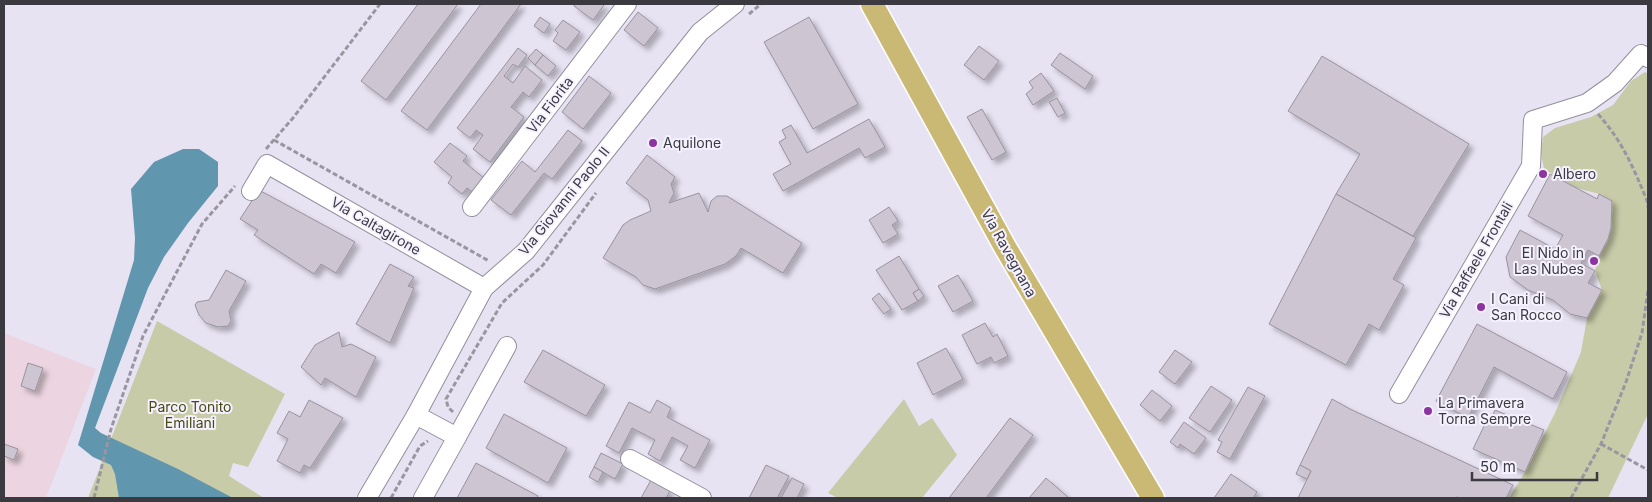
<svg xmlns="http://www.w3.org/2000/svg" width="1652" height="502" font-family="Inter,sans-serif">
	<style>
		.commercial { fill: #ecd5e0 }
		.green { fill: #c8cba8 }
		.water { fill: #6196af }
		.building { fill: #cec5d3; stroke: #9a919e; filter: url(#shadow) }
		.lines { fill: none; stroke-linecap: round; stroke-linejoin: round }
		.minor-casing { stroke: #938f9d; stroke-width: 20 }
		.major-casing { stroke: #fff; stroke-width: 25 }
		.path { stroke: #9996a1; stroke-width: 3; stroke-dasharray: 5 2.5; stroke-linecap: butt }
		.minor { stroke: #fff; stroke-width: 18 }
		.major { stroke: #c9b975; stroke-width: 22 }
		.poi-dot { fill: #8c34a0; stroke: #f5f1fe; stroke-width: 2 }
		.labels { text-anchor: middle; stroke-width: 4; stroke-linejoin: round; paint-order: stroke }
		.street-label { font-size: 14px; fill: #3b3a40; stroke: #f5f1fe }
		.poi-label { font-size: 14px; fill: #3b3a40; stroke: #f5f1fe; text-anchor: start }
		.park-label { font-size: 14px; fill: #484a0f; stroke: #f5f1fe }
	</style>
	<defs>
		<filter id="shadow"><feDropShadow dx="4.5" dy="4.5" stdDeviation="2.5" flood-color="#0004"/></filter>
	</defs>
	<rect width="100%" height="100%" fill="#e8e3f3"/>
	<!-- commercial -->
	<polygon class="commercial" points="4,333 96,369 46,498 4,498"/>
	<!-- green -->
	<g class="green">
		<polygon points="1645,72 1648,74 1648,414 1608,498 1509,498 1525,472 1555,413 1581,352 1587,318 1602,290 1595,271 1599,256 1608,239 1611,228 1611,200 1599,194 1574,187 1544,169 1541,154 1543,137 1555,128 1591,117 1613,105 1631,81"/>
		<polygon points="157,321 285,394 248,467 233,463 229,476 264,498 88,498"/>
		<polygon points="904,399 919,426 932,418 957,455 922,498 838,498 828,493"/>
	</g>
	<!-- water -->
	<polygon class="water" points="183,149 199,149 218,162 218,186 188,223 164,257 148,288 95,428 101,433 178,469 233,498 119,498 115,474 111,465 93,457 78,445 134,260 135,238 131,189 154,162"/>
	<!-- building -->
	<g class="building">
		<polygon points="418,4 458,4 386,100 361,81"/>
		<polygon points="481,4 521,4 427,130 401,111"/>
		<polygon points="575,4 602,4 604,5 593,20 574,6"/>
		<polygon points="638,12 658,28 644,46 624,30"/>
		<polygon points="540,17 550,24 544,33 534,26"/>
		<polygon points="809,17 858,104 813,129 764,42"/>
		<polygon points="563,20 580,32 566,50 553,41 558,33 555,30"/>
		<polygon points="979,46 999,61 984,80 964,65"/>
		<polygon points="518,48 527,55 518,67 513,64 504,76 513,83 525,66 542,80 529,97 523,92 511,107 524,117 490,162 473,149 483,135 476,130 470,138 457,128"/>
		<polygon points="536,49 543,55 535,65 528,58"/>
		<polygon points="1060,53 1093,76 1085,89 1051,65"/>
		<polygon points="543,55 556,66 548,76 535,65"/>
		<polygon points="1322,56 1469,144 1413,236 1336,194 1360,154 1288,111"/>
		<polygon points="1041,73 1054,91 1033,105 1026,94 1033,88 1029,82"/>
		<polygon points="589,76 611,93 583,129 562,112"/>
		<polygon points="1057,98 1065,113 1058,117 1049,102"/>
		<polygon points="982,109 1006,152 992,160 967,117"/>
		<polygon points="869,119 885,147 865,158 859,148 783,191 773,174 791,164 779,142 786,138 782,130 791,125 807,153"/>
		<polygon points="568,130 582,141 552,179 544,173 511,215 491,200 522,161 535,172"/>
		<polygon points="450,143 467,156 463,161 485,179 474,193 467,188 462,194 448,183 452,177 434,162"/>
		<polygon points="647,155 675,177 671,184 674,193 669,203 699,193 708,212 711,201 717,196 727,196 802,243 783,273 741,248 736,256 725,264 655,289 643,285 636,277 603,258 623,225 630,220 651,211 648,200 626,183"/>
		<polygon points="1550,174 1597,199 1599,194 1612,201 1611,228 1608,239 1599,256 1588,250 1581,263 1595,271 1588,283 1602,290 1587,318 1570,314 1553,300 1528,290 1510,277 1506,257 1520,230 1555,249 1563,235 1528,216"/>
		<polygon points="259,190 355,242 336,273 321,264 314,274 254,235 258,230 240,219"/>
		<polygon points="1336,194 1416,238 1393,279 1404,285 1379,330 1369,324 1346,365 1269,324"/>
		<polygon points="889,207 898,221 892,225 898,234 883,243 869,220"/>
		<polygon points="899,256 919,289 913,293 918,301 902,310 876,270"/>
		<polygon points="390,264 414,277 408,286 414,288 390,343 356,324"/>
		<polygon points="226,270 246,281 229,311 231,321 228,326 218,327 206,323 199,315 195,305 197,302 209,300"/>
		<polygon points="958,275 973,301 953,312 938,286"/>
		<polygon points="919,289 924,296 918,301 913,293"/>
		<polygon points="879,293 891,309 884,314 872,299"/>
		<polygon points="985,323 993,337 997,334 1008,356 994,363 991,357 977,364 962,335"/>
		<polygon points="1477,324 1567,372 1553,399 1494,367 1468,418 1436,401"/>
		<polygon points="339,332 342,347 351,344 376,357 356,397 325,378 321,385 301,367 315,345"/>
		<polygon points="946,348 963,379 933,395 917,363"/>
		<polygon points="543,350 605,385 586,416 524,382"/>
		<polygon points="1175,350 1192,362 1175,384 1159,372"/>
		<polygon points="28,363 43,368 35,391 21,386"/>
		<polygon points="1211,386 1232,400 1210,432 1189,418"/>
		<polygon points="1248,387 1265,396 1230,459 1217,452 1222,442 1218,440"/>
		<polygon points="1152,390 1172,406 1160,421 1140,405"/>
		<polygon points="1332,399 1350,409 1513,485 1506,498 1460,498 1456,497 1456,498 1298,498 1311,471 1300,465"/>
		<polygon points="309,400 343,418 310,468 304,465 300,473 277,461 288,439 277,433 289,411 300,417"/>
		<polygon points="657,400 671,408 667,417 710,440 695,468 680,460 688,446 672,437 660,461 648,454 655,440 632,428 619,453 606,446 629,402 650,413"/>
		<polygon points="1495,410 1544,430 1525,472 1473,449 1486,422 1489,423"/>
		<polygon points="504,414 567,448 548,483 486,448"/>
		<polygon points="1010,418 1033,435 986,498 949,498"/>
		<polygon points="1184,422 1206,438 1194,454 1180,444 1178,448 1170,442"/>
		<polygon points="4,444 18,449 14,460 4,456"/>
		<polygon points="601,453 623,464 615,479 594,467"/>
		<polygon points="476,463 538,496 537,498 457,498"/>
		<polygon points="766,465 789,476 777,498 749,498"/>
		<polygon points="1300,465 1311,471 1307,479 1296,474"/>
		<polygon points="594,467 603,472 598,482 589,477"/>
		<polygon points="1231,474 1257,492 1253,498 1214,498"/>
		<polygon points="792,478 804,484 797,498 781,498"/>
		<polygon points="1046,478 1069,498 1029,498"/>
		<polygon points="651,480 670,491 666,498 641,498"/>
	</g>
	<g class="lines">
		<!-- minor casing -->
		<g class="minor-casing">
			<g id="minor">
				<polyline points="251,191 267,164 484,288"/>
				<polyline points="472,207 627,4"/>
				<polyline points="1399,394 1531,166 1533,120 1587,103 1615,83 1641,54 1648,58"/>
				<polyline points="416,415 457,437 423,498"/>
				<polyline points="457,437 507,346"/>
				<polyline points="630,459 702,498"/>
				<polyline points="367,498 416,415 484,288 526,251 700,32 735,4"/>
			</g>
		</g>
		<!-- major casing -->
		<g class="major-casing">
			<polyline id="major" points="872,4 1005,247 1153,498"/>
		</g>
		<!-- path -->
		<g class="path">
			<polyline points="749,14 761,4"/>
			<path d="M1598,114C1623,142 1634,169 1648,203V208"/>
			<polyline points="274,140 489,261"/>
			<polyline points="266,149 293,118 380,4"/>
			<polyline points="453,412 448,407 446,399 502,303 543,265 596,193"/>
			<polyline points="1601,444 1648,470"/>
			<polyline points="94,498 111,429 143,336 202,224 235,186"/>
			<polyline points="391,498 420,446 428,441"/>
			<polyline points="1571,498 1601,444 1626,382 1642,333 1648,290"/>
		</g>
		<!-- minor -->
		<use href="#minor" class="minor"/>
		<!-- major -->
		<use href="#major" class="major"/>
	</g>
	<!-- markers -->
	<g class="poi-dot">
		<circle cx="653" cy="143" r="5"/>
		<circle cx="1543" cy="174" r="5"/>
		<circle cx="1594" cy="261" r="5"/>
		<circle cx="1481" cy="307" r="5"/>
		<circle cx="1428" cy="411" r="5"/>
	</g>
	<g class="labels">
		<!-- street labels -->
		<g class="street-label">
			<text transform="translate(550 105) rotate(-53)" y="5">Via Fiorita</text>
			<text transform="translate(564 201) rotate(-51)" y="5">Via Giovanni Paolo II</text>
			<text transform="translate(376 226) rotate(30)" y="5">Via Caltagirone</text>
			<text transform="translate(1009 253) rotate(61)" y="5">Via Ravegnana</text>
			<text transform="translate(1476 260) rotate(-60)" y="5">Via Raffaele Frontali</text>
		</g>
		<!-- poi labels -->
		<g class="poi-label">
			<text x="663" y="148">Aquilone</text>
			<text x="1553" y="179">Albero</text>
			<text x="1584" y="258" text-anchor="end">El Nido in<tspan x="1584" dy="16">Las Nubes</tspan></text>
			<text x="1491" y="304">I Cani di<tspan x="1491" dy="16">San Rocco</tspan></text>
			<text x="1438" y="408">La Primavera<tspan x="1438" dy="16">Torna Sempre</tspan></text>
		</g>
		<!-- park labels -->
		<g class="park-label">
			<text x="190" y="412">Parco Tonito<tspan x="190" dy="16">Emiliani</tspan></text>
		</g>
	</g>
	<!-- border -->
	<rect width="1652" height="502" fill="none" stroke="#3b3a40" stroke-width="10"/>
	<!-- scale -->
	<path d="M1472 472v8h125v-8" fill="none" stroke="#3b3a40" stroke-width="2.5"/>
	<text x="1480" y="472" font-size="15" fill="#3b3a40" stroke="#f5f1fe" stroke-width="4" paint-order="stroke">50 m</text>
</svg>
